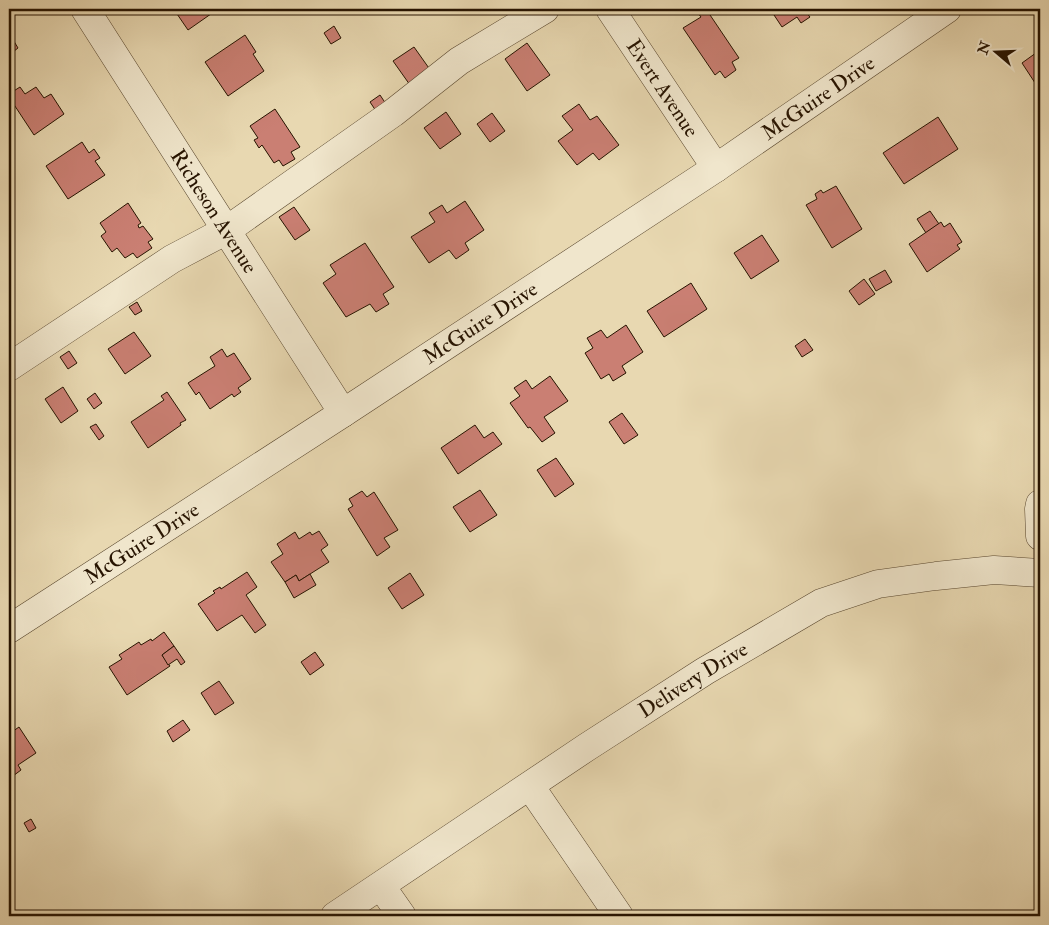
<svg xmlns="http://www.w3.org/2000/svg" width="1049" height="925" font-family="'IM FELL Double Pica',serif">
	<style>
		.building { fill: #ca7f73; stroke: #261300 }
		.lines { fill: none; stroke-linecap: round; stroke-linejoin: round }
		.minor-casing { stroke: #56442c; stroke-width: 29 }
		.minor { stroke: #f0e6cc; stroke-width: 28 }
		.labels { text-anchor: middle; stroke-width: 5; stroke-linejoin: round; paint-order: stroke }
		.street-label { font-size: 21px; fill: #261300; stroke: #f0e6cc }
	</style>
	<rect width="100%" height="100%" fill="#e8d8b1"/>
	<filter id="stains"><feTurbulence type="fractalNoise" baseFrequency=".004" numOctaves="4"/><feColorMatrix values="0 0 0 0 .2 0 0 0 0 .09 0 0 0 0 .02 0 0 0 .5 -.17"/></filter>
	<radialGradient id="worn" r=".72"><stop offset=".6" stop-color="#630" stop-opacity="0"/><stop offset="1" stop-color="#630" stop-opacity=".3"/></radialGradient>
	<!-- building -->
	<g class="building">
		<polygon points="179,9 218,9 188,30 175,11"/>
		<polygon points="695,9 706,9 739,58 732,62 736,70 725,78 720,71 715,75 683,28 701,17"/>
		<polygon points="770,9 811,9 806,12 810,17 801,23 797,17 782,27"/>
		<polygon points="334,26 341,38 331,44 324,33"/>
		<polygon points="9,33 18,48 9,55"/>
		<polygon points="245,35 256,52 253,54 264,71 228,96 205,62"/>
		<polygon points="527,43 550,75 527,91 505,59"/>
		<polygon points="414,47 431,71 410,85 393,61"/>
		<polygon points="1040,50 1040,88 1039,89 1022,63"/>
		<polygon points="20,87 25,94 36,87 44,98 51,94 64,114 34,135 9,97 9,94"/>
		<polygon points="380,95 386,104 376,111 370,102"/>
		<polygon points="579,104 590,120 597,116 619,145 599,160 593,153 577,165 558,141 573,130 562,116"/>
		<polygon points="275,109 300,147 291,152 295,159 283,166 279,160 274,163 262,145 259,148 254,140 258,138 250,126"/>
		<polygon points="446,112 461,134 440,149 424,128"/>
		<polygon points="492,113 505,131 490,142 477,124"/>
		<polygon points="938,117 958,149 904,184 883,153"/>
		<polygon points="82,142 89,153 94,149 100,158 95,161 105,175 68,199 46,166"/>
		<polygon points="836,186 862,229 832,248 806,205 817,199 815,194 821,190 823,193"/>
		<polygon points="465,201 484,230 465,243 469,250 456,259 449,250 429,263 411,237 435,222 429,213 442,205 447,213"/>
		<polygon points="128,203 141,223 138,225 139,228 143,226 153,239 148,242 152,248 137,258 133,253 125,258 117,248 112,252 101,236 106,232 100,223"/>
		<polygon points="294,207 310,230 295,240 279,217"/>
		<polygon points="930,211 939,224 926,233 917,219"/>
		<polygon points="941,222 944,227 950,223 962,242 957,245 960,249 927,272 909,244"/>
		<polygon points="762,235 779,261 751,279 734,253"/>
		<polygon points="365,243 394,287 383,294 389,304 376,312 370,304 346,317 323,283 336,274 330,265"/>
		<polygon points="885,270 892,282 876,291 869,279"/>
		<polygon points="864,279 875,294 859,305 849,291"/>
		<polygon points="691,283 707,309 664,337 647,311"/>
		<polygon points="137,302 142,311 135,315 129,307"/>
		<polygon points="626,325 643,352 622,366 626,373 613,381 609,374 601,379 585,353 593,348 587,338 601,330 607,338"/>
		<polygon points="134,332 151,356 125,374 108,349"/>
		<polygon points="805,339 813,350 802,357 795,346"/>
		<polygon points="222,349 227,357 234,353 251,379 238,388 241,392 234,397 232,394 210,409 199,392 196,395 188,383 215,366 210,357"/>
		<polygon points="69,351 77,363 68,369 60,357"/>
		<polygon points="550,376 568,401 544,417 555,433 542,442 530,427 528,428 510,403 520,396 514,388 526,380 532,389"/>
		<polygon points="63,387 78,411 61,423 45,399"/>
		<polygon points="167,392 186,420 180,423 181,425 148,448 131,422 164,400 161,396"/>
		<polygon points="95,393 102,403 94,409 87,399"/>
		<polygon points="622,413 638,435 624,444 609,422"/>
		<polygon points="96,424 104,436 99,440 90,427"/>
		<polygon points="475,425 484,438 493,432 502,444 458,474 441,448"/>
		<polygon points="556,458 574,484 555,497 537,470"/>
		<polygon points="480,490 497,515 470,532 453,507"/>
		<polygon points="362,491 367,497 374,492 398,530 384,538 390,547 377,556 348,509 353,506 349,499"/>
		<polygon points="319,531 328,545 321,550 329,562 299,581 296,575 285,582 271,562 283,554 277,544 295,532 299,539 310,532 312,535"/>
		<polygon points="247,572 257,587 246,595 266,625 255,633 242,615 217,631 198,604 215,593 213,591 220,587 221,589"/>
		<polygon points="410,573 424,595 402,609 388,588"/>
		<polygon points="310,574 316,585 294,598 285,582 296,575 299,581"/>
		<polygon points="164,632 174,646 162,655 170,666 127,695 109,667 122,659 119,655 139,642 141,645 151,639 152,641"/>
		<polygon points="174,646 185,662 181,665 177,659 168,665 162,655"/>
		<polygon points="315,652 324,665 310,675 301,662"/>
		<polygon points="219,681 234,703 215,715 201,693"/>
		<polygon points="183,720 190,730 173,742 167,731"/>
		<polygon points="19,727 36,753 18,765 21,770 9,779 9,734"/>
		<polygon points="31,819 36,828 29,832 24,823"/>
	</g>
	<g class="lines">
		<!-- minor casing -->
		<g class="minor-casing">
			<g id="minor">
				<path id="s1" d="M85,9L343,413"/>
				<path id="s2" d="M610,9L716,168"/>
				<polyline points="9,367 172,259 227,230 393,113 459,61 545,9"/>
				<polyline points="1040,504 1039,509 1040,536"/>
				<path id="s3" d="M9,629L343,413L716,168L947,9"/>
				<polyline points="530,786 619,916"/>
				<polyline points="381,886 402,916"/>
				<path id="s4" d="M335,916L587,747L705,671L821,603L878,584L936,576L994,570L1040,573"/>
			</g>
		</g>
		<!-- minor -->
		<use href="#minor" class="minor"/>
	</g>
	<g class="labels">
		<!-- street labels -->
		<g class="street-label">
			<text dy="7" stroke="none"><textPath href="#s2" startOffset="95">Evert Avenue</textPath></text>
			<text dy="7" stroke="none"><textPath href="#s3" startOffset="968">McGuire Drive</textPath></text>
			<text dy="7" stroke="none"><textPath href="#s1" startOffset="240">Richeson Avenue</textPath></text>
			<text dy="7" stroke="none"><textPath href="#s3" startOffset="562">McGuire Drive</textPath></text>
			<text dy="7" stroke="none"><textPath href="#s3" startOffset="158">McGuire Drive</textPath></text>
			<text dy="7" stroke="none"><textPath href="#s4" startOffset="429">Delivery Drive</textPath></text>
		</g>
	</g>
	<!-- margin -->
	<rect width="1049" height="925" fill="none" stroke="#e8d8b1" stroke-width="30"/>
	<rect x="10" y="10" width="1029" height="905" fill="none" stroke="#261300" stroke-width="2.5"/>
	<rect x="15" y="15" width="1019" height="895" fill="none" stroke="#261300"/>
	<!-- north arrow -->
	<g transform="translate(996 52) rotate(289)" stroke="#f0e6cc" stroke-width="4" paint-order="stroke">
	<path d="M0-4L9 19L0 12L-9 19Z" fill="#261300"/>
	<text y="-8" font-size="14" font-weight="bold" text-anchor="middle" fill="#261300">N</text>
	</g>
	<rect width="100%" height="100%" filter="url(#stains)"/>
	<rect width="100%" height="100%" fill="url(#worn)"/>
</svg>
